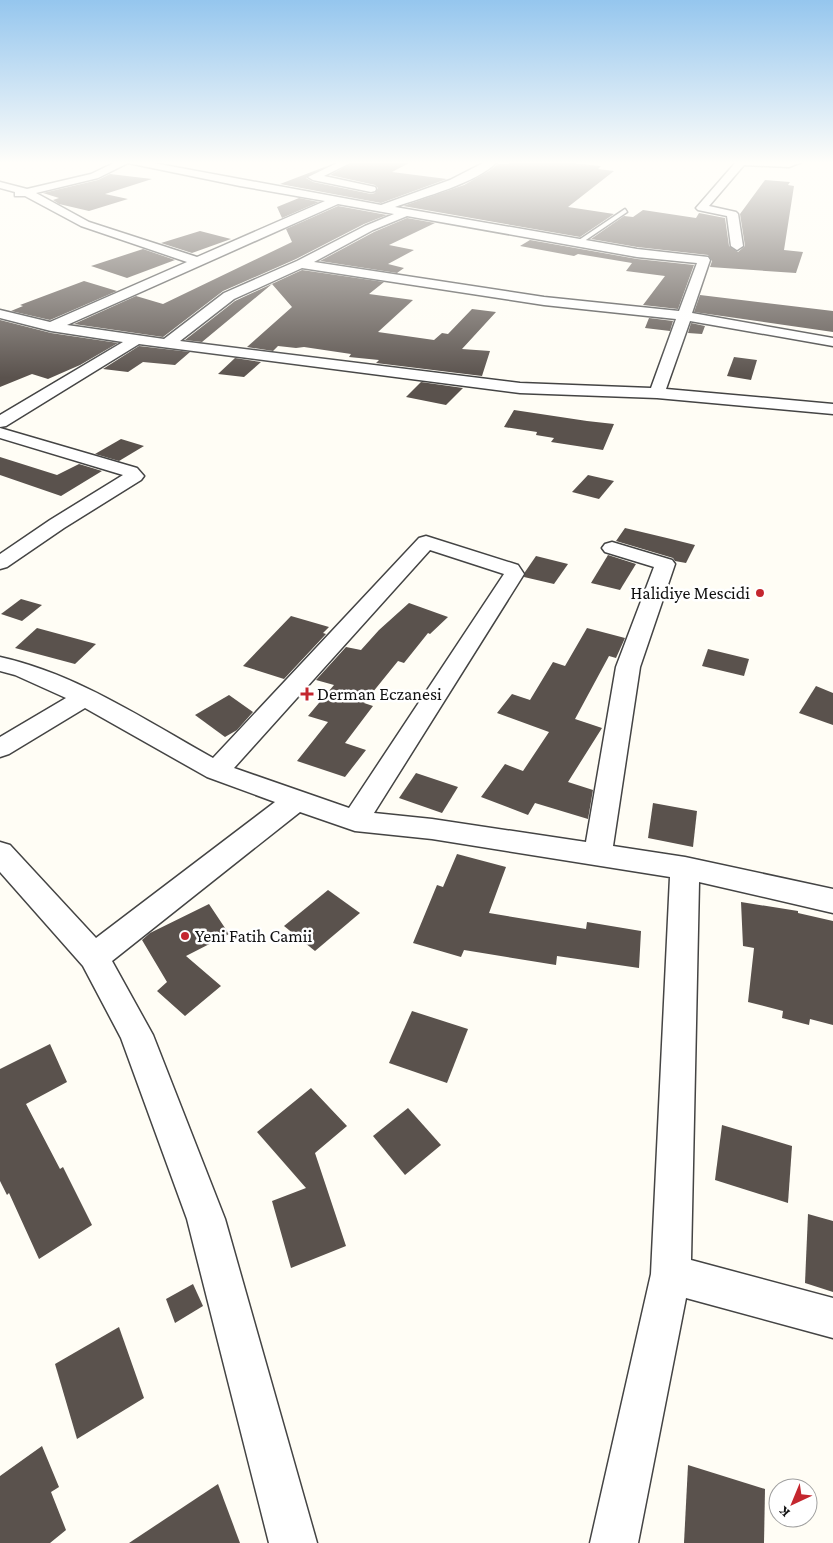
<svg xmlns="http://www.w3.org/2000/svg" width="833" height="1543" font-family="'Crimson Pro',serif">
	<style>
		.building { fill: #5a524d }
		.lines { fill: none; stroke-linecap: round; stroke-linejoin: round }
		.lane-casing { stroke: #444; stroke-width: 3 }
		.street-casing { stroke: #444; stroke-width: 3 }
		.lane { fill: #fff; fill-rule: evenodd }
		.street { fill: #fff; fill-rule: evenodd }
		.poi-dot { fill: #c4262e; stroke: #fff; stroke-width: 2 }
		.labels { text-anchor: middle; stroke-width: 5; stroke-linejoin: round; paint-order: stroke }
		.poi-label { font-size: 18px; fill: #111; stroke: #fff; text-anchor: start }
	</style>
	<rect width="100%" height="100%" fill="#fffdf5"/>
	<!-- building -->
	<g class="building">
		<polygon points="354,162 411,162 392,172 447,179 381,203 280,184 327,166 306,178 313,182 371,194 375,193 378,188 375,185 330,175"/>
		<polygon points="511,162 563,162 601,166 598,169 614,171 568,207 614,214 580,237 403,206 464,185 489,171 498,164 508,164"/>
		<polygon points="110,174 152,179 105,194 128,199 89,211 59,204 53,200 59,198 43,193 98,180"/>
		<polygon points="765,180 790,182 788,185 794,186 784,250 803,252 796,273 710,267 712,261 708,255 637,247 591,239 624,216 633,217 643,210 696,218 699,213 725,218 729,246 738,252 745,246 740,214"/>
		<polygon points="299,198 319,202 282,218 277,207"/>
		<polygon points="338,206 387,215 364,224 296,259 223,291 163,337 74,324 136,296 163,304 292,242 286,229"/>
		<polygon points="407,218 435,223 389,245 414,250 388,264 404,268 397,273 320,261 374,232"/>
		<polygon points="200,231 231,239 192,253 161,243"/>
		<polygon points="530,240 637,259 694,265 678,309 643,305 665,276 626,271 632,263 578,254 574,256 520,246"/>
		<polygon points="143,249 175,260 127,278 91,266"/>
		<polygon points="302,270 384,282 369,294 413,300 378,332 434,340 442,333 448,334 472,309 496,312 462,349 490,351 482,376 376,363 379,360 349,357 351,354 304,347 296,348 278,346 273,351 247,347 292,307 272,284 202,342 185,340 235,301"/>
		<polygon points="84,281 117,291 50,320 11,311 23,306 20,305"/>
		<polygon points="700,295 833,311 833,332 694,312"/>
		<polygon points="649,318 673,321 670,331 645,328"/>
		<polygon points="0,320 51,333 118,343 80,365 48,379 32,374 0,387"/>
		<polygon points="691,323 705,326 702,334 688,333"/>
		<polygon points="139,346 190,352 175,365 143,362 128,372 103,369"/>
		<polygon points="734,357 757,360 751,380 727,376"/>
		<polygon points="235,358 261,362 244,377 218,374"/>
		<polygon points="421,382 463,388 446,405 406,397"/>
		<polygon points="514,410 587,421 614,424 603,450 551,442 554,438 536,435 537,432 504,427"/>
		<polygon points="121,439 144,446 119,461 95,454"/>
		<polygon points="0,457 57,475 79,464 102,471 61,496 0,475"/>
		<polygon points="588,475 614,481 599,499 572,492"/>
		<polygon points="625,528 671,539 695,545 686,563 675,561 673,558 616,541"/>
		<polygon points="608,555 636,564 620,590 591,583"/>
		<polygon points="536,556 568,564 554,584 524,577 525,572"/>
		<polygon points="21,599 42,605 22,621 1,614"/>
		<polygon points="409,603 448,617 430,634 428,633 404,663 398,661 364,703 373,706 345,743 366,750 345,777 297,761 328,722 308,716 334,685 316,680 346,647 361,650 379,630"/>
		<polygon points="291,616 329,627 323,633 326,634 284,679 243,666"/>
		<polygon points="37,628 96,644 75,664 15,648"/>
		<polygon points="587,628 625,638 616,658 609,656 575,719 602,728 568,782 593,790 588,819 535,803 528,815 481,797 505,764 523,771 549,732 497,713 512,694 530,700 553,662 565,666"/>
		<polygon points="708,649 749,659 744,676 702,666"/>
		<polygon points="816,686 833,693 833,725 799,713"/>
		<polygon points="229,695 253,712 237,730 225,737 195,715"/>
		<polygon points="416,773 458,787 442,813 399,798"/>
		<polygon points="653,803 697,811 693,847 648,838"/>
		<polygon points="457,854 506,867 489,913 586,929 587,922 641,931 639,968 557,956 556,965 464,950 461,957 413,943 437,885 443,887"/>
		<polygon points="328,890 360,913 315,951 284,926"/>
		<polygon points="741,902 798,911 798,913 833,921 833,1025 810,1019 809,1025 782,1018 783,1011 748,1002 754,948 743,946"/>
		<polygon points="209,904 229,934 186,956 221,986 185,1016 157,991 167,982 142,940 150,933"/>
		<polygon points="412,1011 468,1029 447,1083 389,1063"/>
		<polygon points="50,1044 67,1082 26,1104 60,1169 63,1167 92,1225 39,1259 9,1193 7,1195 0,1181 0,1069"/>
		<polygon points="311,1088 347,1126 315,1153 346,1246 291,1268 272,1201 306,1188 257,1132"/>
		<polygon points="408,1108 441,1145 405,1175 373,1136"/>
		<polygon points="722,1125 792,1146 788,1203 715,1180"/>
		<polygon points="808,1214 833,1221 833,1292 805,1283"/>
		<polygon points="193,1284 203,1306 175,1323 166,1299"/>
		<polygon points="119,1327 144,1398 77,1439 55,1364"/>
		<polygon points="42,1446 59,1487 51,1492 66,1530 50,1543 0,1543 0,1476"/>
		<polygon points="688,1465 765,1489 764,1543 684,1543"/>
		<polygon points="218,1484 240,1543 129,1543"/>
	</g>
	<g class="lines">
		<!-- lane casing -->
		<g class="lane-casing">
			<polygon id="lane" points="625,209 627,212 580,244 576,244 576,242"/>
		</g>
		<!-- street casing -->
		<g class="street-casing">
			<g id="street">
				<path d="M116,162H148L381,205L450,180L485,162H497C477,183 423,197 395,207L637,249L708,257L710,260L692,313L833,338V346L690,321L666,389L833,404V414L657,398L520,393L139,344L6,426L0,427V415L123,342L51,331L0,318V310L50,322L187,262L81,226L25,196H15V192L0,188V182L27,189L91,174ZM128,163L240,186L325,201L197,257L89,222L36,193L98,178ZM338,204L394,214L365,226L297,261L224,293L164,339L67,325ZM407,216L637,257L697,263L679,311L544,297L314,262L373,230ZM302,268L544,305L676,319L651,388L520,383L180,341L234,299Z"/>
				<polygon points="339,162 352,162 324,176 375,187 376,189 375,191 371,192 313,180 308,177"/>
				<polygon points="736,162 802,162 789,167 744,165 709,206 736,212 738,214 743,246 737,250 731,246 727,216 698,210 696,208"/>
				<polygon points="0,428 137,468 144,476 141,480 64,528 7,567 0,569 0,554 50,520 123,475 0,438"/>
				<path d="M426,536L518,565L524,574L374,813L432,819L586,842L616,667L654,567L605,552L602,548L605,544L612,542L672,560L675,564L640,667L613,846L685,857L833,889V913L699,882L691,1260L833,1298V1338L686,1298L638,1543H590L651,1274L670,877L432,839L355,831L300,812L112,961L153,1035L225,1219L317,1543H269L187,1219L121,1038L83,966L0,872V842L10,845L96,938L275,802L207,777L85,708L9,754L0,757V737L66,698L15,675L0,671V657C77,674 145,720 213,758L419,538ZM430,550L504,574L349,808L234,768Z"/>
			</g>
		</g>
		<!-- lane -->
		<use href="#lane" class="lane"/>
		<!-- street -->
		<use href="#street" class="street"/>
	</g>
	<!-- sky -->
	<linearGradient id="sky" x2="0" y2="1"><stop stop-color="#95c6ee"/><stop offset="0.43" stop-color="#fffefa"/><stop offset="1" stop-color="#fffefa" stop-opacity="0"/></linearGradient>
	<rect width="833" height="378" fill="url(#sky)"/>
	<!-- markers -->
	<g class="poi-dot">
		<circle cx="760" cy="593" r="5"/>
		<path d="M304.5 686.5h5v5h5v5h-5v5h-5v-5h-5v-5h5z"/>
		<circle cx="185" cy="936" r="5"/>
	</g>
	<g class="labels">
		<!-- poi labels -->
		<g class="poi-label">
			<text x="750" y="599" text-anchor="end">Halidiye Mescidi</text>
			<text x="317" y="700">Derman Eczanesi</text>
			<text x="195" y="942">Yeni Fatih Camii</text>
		</g>
	</g>
	<!-- north arrow -->
	<g transform="translate(793 1503) rotate(224)"><circle r="24" fill="#ffffff" stroke="#a0a0a0"/>
	<path d="M0-4L9 19L0 12L-9 19Z" fill="#c4262e"/>
	<text y="-8" font-size="14" font-weight="bold" text-anchor="middle" fill="#111111">K</text>
	</g>
</svg>
